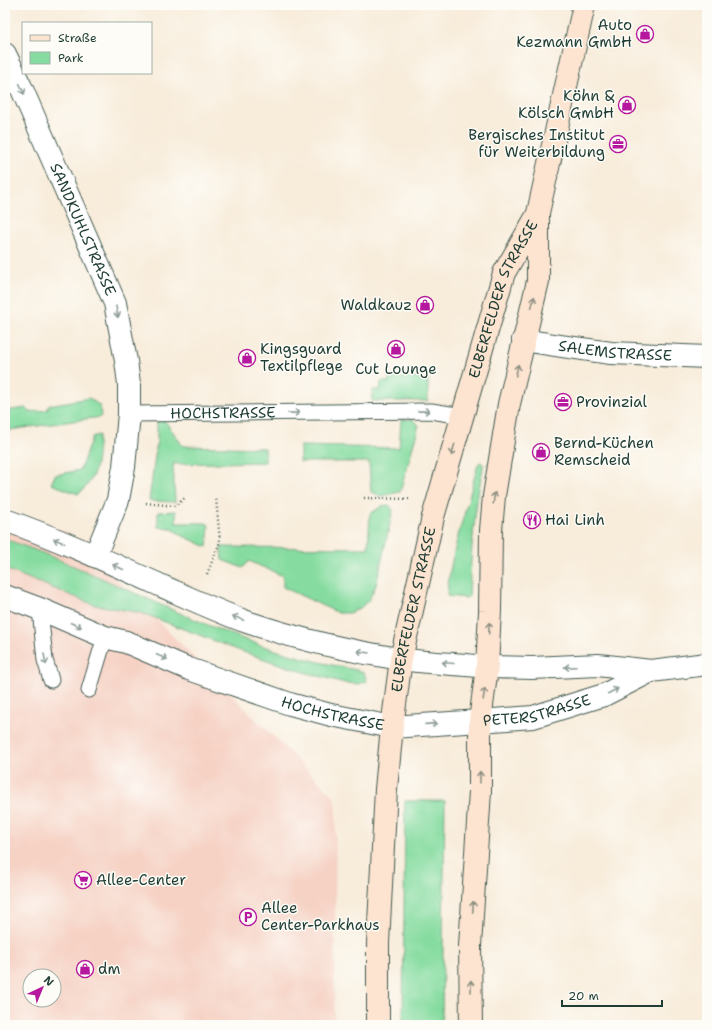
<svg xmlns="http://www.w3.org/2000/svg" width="712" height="1030" font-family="'Shantell Sans',sans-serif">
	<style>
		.built { fill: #f6d2c4; fill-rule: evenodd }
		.green { fill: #86dca0; stroke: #528c6a }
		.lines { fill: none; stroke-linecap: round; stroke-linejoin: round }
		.service-casing { stroke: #40574d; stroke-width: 17 }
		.minor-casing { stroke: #40574d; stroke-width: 24 }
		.tertiary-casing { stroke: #40574d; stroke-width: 24 }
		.secondary-casing { stroke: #40574d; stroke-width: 24 }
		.path { stroke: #40574d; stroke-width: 2.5; stroke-dasharray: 1 3; stroke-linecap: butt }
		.service { stroke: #fff; stroke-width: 15 }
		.minor { stroke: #fff; stroke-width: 22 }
		.tertiary { stroke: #fff; stroke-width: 22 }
		.secondary { stroke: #fde4d1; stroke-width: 22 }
		.oneway { stroke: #8f9e9a }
		.oneway2 { stroke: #8e9082 }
		.labels { text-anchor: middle; stroke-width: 3; stroke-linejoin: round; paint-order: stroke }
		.poi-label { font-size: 15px; fill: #1f3d34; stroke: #fdfcf7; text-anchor: start }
		.street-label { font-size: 15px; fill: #1f3d34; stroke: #fdfcf7 }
	</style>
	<rect width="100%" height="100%" fill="#fdfcf7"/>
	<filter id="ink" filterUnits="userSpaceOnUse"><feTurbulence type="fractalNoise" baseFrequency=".025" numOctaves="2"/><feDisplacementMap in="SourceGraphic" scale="8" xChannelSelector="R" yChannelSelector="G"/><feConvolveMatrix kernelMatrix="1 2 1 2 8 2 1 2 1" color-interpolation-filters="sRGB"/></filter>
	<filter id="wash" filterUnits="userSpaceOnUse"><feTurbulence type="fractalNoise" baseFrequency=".012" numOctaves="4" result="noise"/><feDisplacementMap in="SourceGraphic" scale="16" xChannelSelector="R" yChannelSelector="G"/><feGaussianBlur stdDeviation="0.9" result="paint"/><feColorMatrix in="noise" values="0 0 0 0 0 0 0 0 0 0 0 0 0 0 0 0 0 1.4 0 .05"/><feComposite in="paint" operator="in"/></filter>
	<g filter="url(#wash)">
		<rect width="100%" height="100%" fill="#f8ecda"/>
		<!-- built -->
		<path class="built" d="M5,513L71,534L334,797L336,810L334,1025H5ZM30,976H54V1000H30Z"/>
		<!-- green -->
		<g class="green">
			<polygon points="389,377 428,378 428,401 372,401 372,390 380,390 381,382 389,382"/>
			<polygon points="89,398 100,406 101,417 10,430 5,432 5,411 25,408 30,412 47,410 49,405"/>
			<polygon points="412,419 419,425 400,492 381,496 371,492 369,462 300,462 300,446 399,448 401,420"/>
			<polygon points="157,421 165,421 183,446 265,448 265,462 173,464 175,502 149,501 157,441"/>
			<path d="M99,435C96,460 99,478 78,494L51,484L55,475L80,470L92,437Z"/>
			<path d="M480,462L483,464V468C474,510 471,554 469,596L467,598L447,596C448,574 454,553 459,532C466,509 472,487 478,464Z"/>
			<polygon points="389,505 393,510 376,585 369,600 360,608 349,613 338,613 283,587 283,576 249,561 243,568 222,560 221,547 368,548 370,514 382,506"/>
			<polygon points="176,511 176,523 205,523 208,524 209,527 207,547 181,535 171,528 158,527 158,512"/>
			<path d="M5,539C88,568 166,611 249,641C284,654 320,663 357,670L364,673L367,681L359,684L345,683L307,673L243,652L142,613L95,605L5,569Z"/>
			<polygon points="405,801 445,801 442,1025 403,1025"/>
		</g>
	</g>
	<g filter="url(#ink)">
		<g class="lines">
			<!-- service casing -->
			<g class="service-casing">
				<g id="service">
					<path id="s1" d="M129,414L431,411L463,416"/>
					<polyline points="40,609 45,660 51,680"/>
					<polyline points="89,690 105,637"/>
				</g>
			</g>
			<!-- minor casing -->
			<g class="minor-casing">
				<g id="minor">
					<path id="s2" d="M5,54L21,87L115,303L126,361L129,384V414L124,467L118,500L95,556"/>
					<path id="s3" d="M523,340L561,346L611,353L707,357"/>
					<polyline points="487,667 532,668 598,665 651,671 707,664"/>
					<path id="s4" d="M480,721L533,717L604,695L651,671"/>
				</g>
			</g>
			<!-- tertiary casing -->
			<g class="tertiary-casing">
				<g id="tertiary">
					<path d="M5,520C59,539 111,563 164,587C191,599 219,612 247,622C297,639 348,651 400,659C429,663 458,664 487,667"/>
					<path id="s5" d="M5,596L40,609L105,637L126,642L189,669L290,704L331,715L392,727L480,721"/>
				</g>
			</g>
			<!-- secondary casing -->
			<g class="secondary-casing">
				<g id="secondary">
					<path id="s6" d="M378,1025V943L386,789L392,727L401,659L433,517L504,273L538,214"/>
					<polyline points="471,1025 470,946 480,791 480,721 487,667 490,611 491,530 494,496 509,404 538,281 538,213 584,5"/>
				</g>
			</g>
			<!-- path -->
			<g class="path">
				<polyline points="364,498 410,499"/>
				<polyline points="146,503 175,506 186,497"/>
				<polyline points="207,574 220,542 216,498"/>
			</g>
			<!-- service -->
			<use href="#service" class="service"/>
			<!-- minor -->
			<use href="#minor" class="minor"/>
			<!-- tertiary -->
			<use href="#tertiary" class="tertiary"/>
			<!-- secondary -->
			<use href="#secondary" class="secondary"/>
		</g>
		<!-- one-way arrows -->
		<defs><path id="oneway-shaft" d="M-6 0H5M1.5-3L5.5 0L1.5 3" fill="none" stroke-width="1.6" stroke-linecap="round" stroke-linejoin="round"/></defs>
		<g class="oneway">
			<use href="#oneway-shaft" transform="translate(22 89) rotate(66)"/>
			<use href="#oneway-shaft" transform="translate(117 312) rotate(80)"/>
			<use href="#oneway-shaft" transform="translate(424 411) rotate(-1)"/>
			<use href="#oneway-shaft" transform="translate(294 413) rotate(-1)"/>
			<use href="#oneway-shaft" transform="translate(59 541) rotate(-157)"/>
			<use href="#oneway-shaft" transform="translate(118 567) rotate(-156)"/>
			<use href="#oneway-shaft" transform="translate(238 618) rotate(-159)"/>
			<use href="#oneway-shaft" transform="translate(76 625) rotate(23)"/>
			<use href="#oneway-shaft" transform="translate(363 652) rotate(-170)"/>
			<use href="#oneway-shaft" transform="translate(162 657) rotate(23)"/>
			<use href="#oneway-shaft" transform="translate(45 659) rotate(79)"/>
			<use href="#oneway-shaft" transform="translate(448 663) rotate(-175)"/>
			<use href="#oneway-shaft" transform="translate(570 667) rotate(178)"/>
			<use href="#oneway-shaft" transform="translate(613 691) rotate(-27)"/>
			<use href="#oneway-shaft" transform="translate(431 724) rotate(-4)"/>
		</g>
		<g class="oneway2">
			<use href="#oneway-shaft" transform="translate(533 302) rotate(-76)"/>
			<use href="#oneway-shaft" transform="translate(517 370) rotate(-78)"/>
			<use href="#oneway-shaft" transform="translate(453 450) rotate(106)"/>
			<use href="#oneway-shaft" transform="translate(494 498) rotate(-83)"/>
			<use href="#oneway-shaft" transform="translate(489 628) rotate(-87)"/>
			<use href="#oneway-shaft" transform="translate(484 694) rotate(-82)"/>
			<use href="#oneway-shaft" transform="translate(480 777) rotate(-90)"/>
			<use href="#oneway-shaft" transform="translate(473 907) rotate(-87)"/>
			<use href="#oneway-shaft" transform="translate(471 986) rotate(-90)"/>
		</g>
	</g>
	<!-- icons -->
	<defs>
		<g id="shop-ring" transform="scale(0.9)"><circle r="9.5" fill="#fdfcf7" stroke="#b5179e" stroke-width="1.5"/><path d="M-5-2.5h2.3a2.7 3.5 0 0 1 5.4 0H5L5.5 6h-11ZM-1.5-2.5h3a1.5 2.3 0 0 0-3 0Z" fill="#b5179e"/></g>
		<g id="office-ring" transform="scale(0.9)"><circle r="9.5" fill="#fdfcf7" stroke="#b5179e" stroke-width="1.5"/><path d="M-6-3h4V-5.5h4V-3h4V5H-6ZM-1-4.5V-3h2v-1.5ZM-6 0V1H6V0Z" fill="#b5179e"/></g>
		<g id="restaurant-ring" transform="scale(0.9)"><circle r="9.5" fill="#fdfcf7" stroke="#b5179e" stroke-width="1.5"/><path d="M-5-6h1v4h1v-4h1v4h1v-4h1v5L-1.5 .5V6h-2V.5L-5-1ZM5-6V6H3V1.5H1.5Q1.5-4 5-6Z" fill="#b5179e"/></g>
		<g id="supermarket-ring" transform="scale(0.9)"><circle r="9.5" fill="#fdfcf7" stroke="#b5179e" stroke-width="1.5"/><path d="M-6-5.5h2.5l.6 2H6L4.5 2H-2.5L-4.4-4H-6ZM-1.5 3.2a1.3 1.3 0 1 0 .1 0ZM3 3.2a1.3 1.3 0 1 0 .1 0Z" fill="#b5179e"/></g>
		<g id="parking-ring" transform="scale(0.9)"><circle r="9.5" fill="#fdfcf7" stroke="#b5179e" stroke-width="1.5"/><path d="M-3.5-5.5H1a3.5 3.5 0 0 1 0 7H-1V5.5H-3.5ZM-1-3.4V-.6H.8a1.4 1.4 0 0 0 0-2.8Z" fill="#b5179e"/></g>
	</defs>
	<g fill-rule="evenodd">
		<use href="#shop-ring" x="645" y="34"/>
		<use href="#shop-ring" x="627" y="105"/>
		<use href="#office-ring" x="618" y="144"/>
		<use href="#shop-ring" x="425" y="305"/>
		<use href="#shop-ring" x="396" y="349"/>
		<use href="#shop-ring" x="247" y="358"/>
		<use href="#office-ring" x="563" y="402"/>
		<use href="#shop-ring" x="541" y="452"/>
		<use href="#restaurant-ring" x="532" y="520"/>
		<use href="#supermarket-ring" x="83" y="880"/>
		<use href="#parking-ring" x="248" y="917"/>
		<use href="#shop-ring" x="85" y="969"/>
	</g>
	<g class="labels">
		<!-- poi labels -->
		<g class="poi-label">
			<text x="632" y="30" text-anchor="end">Auto<tspan x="632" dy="17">Kezmann GmbH</tspan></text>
			<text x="614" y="101" text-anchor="end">Köhn &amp;<tspan x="614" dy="17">Kölsch GmbH</tspan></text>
			<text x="605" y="140" text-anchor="end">Bergisches Institut<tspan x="605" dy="17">für Weiterbildung</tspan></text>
			<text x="412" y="310" text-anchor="end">Waldkauz</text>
			<text x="260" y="354">Kingsguard<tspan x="260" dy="17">Textilpflege</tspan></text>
			<text x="396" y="374" text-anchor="middle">Cut Lounge</text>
			<text x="576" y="407">Provinzial</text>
			<text x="554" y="448">Bernd-Küchen<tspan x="554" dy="17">Remscheid</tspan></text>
			<text x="545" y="525">Hai Linh</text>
			<text x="96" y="885">Allee-Center</text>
			<text x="261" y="913">Allee<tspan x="261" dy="17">Center-Parkhaus</tspan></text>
			<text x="98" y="974">dm</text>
		</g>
		<!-- street labels -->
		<g class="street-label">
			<text dy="5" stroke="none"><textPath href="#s2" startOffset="192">SANDKUHLSTRASSE</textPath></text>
			<text dy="5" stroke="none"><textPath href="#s6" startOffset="742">ELBERFELDER STRASSE</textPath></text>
			<text dy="5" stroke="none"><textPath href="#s3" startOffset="93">SALEMSTRASSE</textPath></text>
			<text dy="5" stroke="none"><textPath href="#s1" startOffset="94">HOCHSTRASSE</textPath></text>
			<text dy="5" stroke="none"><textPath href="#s6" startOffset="418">ELBERFELDER STRASSE</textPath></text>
			<text dy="5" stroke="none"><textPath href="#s4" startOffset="58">PETERSTRASSE</textPath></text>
			<text dy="5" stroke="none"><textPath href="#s5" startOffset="349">HOCHSTRASSE</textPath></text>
		</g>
	</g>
	<!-- margin -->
	<rect width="712" height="1030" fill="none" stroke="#fdfcf7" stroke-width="20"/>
	<!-- legend -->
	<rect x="22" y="22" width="130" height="52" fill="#fdfcf7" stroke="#a4b0a9"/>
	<rect x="30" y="35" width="20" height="6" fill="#fde4d1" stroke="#a4b0a9"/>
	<text x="58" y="42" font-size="12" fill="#1f3d34">Straße</text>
	<rect x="30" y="52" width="20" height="12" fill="#86dca0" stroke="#a4b0a9"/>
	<text x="58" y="62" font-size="12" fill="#1f3d34">Park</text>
	<!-- north arrow -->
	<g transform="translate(42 988) rotate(44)"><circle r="19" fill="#fdfcf7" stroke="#a4b0a9"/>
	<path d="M0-3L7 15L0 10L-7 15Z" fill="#b5179e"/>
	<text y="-6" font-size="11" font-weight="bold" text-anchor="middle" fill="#1f3d34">N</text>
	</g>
	<!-- scale -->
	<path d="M562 1000v6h100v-6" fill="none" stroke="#1f3d34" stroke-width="2"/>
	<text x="568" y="1000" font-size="12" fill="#1f3d34" stroke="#fdfcf7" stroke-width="3" paint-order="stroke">20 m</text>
</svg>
